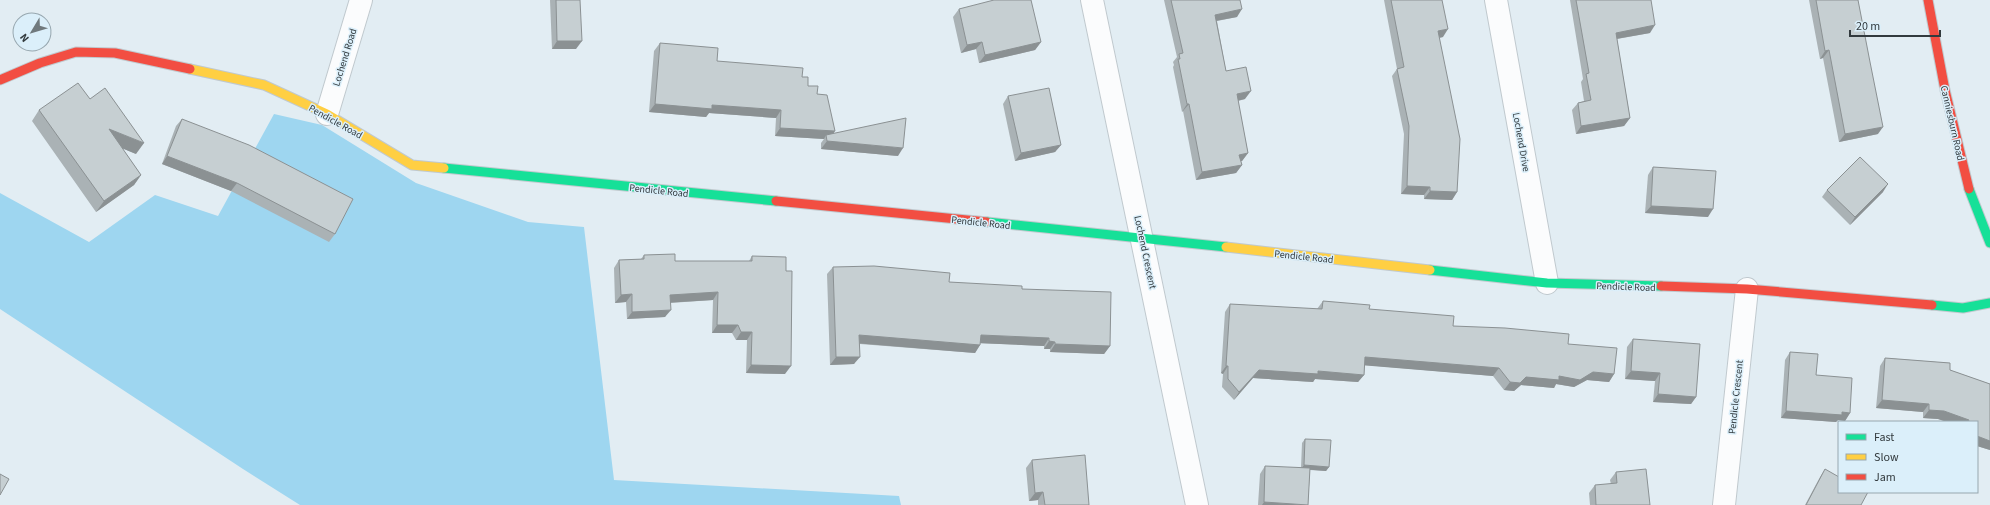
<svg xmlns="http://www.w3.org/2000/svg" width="1990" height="505" font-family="'Source Sans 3',sans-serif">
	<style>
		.forest { fill: #9ed6f0 }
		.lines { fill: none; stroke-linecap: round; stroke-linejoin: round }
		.street-casing { stroke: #c0c9ce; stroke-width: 24 }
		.fast-casing { stroke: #c0c9ce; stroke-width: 11 }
		.slow-casing { stroke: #c0c9ce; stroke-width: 11 }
		.jam-casing { stroke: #c0c9ce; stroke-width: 11 }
		.street { stroke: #fbfcfd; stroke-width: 22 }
		.fast { stroke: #16e098; stroke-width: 9 }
		.slow { stroke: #ffcf43; stroke-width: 9 }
		.jam { stroke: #f24e42; stroke-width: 9 }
		.wall { fill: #aab2b5 }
		.shaded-wall { fill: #8b9193 }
		.building { fill: #c6cfd2; stroke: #8b9193 }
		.labels { text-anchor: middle; stroke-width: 3; stroke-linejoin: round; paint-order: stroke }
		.street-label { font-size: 10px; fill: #323a3e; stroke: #dbeffa }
	</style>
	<rect width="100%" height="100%" fill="#e2edf3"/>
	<!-- forest -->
	<polygon class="forest" points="274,114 322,125 416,183 528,222 584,227 614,480 899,496 901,505 300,505 243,469 0,309 0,193 89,242 155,195 218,216"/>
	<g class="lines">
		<!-- street casing -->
		<g class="street-casing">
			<g id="street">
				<polyline points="1092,0 1197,505"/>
				<polyline points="1496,0 1547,283"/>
				<polyline points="327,114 361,0"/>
				<polyline points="1724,505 1747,289"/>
			</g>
		</g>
		<!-- fast casing -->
		<g class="fast-casing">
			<g id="fast">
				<polyline points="444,168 776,201"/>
				<polyline points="1969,189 1990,243"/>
				<polyline points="987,222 1226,247"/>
				<polyline points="1430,270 1547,283 1661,286"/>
				<polyline points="1932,305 1963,308 1990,303"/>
			</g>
		</g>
		<!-- slow casing -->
		<g class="slow-casing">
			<g id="slow">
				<polyline points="190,69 264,85 327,114 412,165 444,168"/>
				<polyline points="1226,247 1430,270"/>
			</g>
		</g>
		<!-- jam casing -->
		<g class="jam-casing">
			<g id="jam">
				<polyline points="1928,0 1945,90 1969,189"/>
				<polyline points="0,80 40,63 76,52 115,53 190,69"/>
				<polyline points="776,201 987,222"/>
				<polyline points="1661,286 1747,289 1932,305"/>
			</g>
		</g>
		<!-- street -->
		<use href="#street" class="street"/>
		<!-- fast -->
		<use href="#fast" class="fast"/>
		<!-- slow -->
		<use href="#slow" class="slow"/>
		<!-- jam -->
		<use href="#jam" class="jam"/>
	</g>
	<!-- wall -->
	<g class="wall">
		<polygon points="550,0 580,0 576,49 552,49"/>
		<polygon points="1164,0 1240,0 1237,17 1217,21 1226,71 1245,99 1238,101 1248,153 1242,161 1241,161 1242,165 1236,173 1196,180 1183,111 1182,112 1173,67 1174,65 1173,62 1177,57"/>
		<polygon points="1384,0 1442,0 1443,37 1439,38 1457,192 1452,200 1424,199 1424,195 1401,194 1404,134 1392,76 1397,69"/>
		<polygon points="1570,0 1651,0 1650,33 1617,39 1630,118 1624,126 1576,134 1572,110 1578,103 1584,101 1581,82 1583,79"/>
		<polygon points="1809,0 1858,0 1878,134 1839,142 1823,58 1820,59"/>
		<polygon points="959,9 1041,42 1035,50 979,63 976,49 961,53 953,17"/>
		<polygon points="660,43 717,61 802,77 808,86 817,94 834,134 898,156 821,149 821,143 824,139 775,136 776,118 709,113 706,117 649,112 654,51"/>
		<polygon points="1008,96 1061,145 1055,152 1015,161 1003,104"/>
		<polygon points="90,99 136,154 122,148 141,175 134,185 96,212 32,121 39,110"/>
		<polygon points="182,119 335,234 329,242 231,191 162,164 176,126"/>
		<polygon points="1653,167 1708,217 1645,213 1648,175"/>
		<polygon points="1827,190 1883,192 1850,225 1822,197"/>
		<polygon points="644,255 675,261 749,261 752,256 785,374 746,373 747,340 736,340 732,333 712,333 713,300 670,303 665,317 627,319 626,302 615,303 614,268 619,260 641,259"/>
		<polygon points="833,267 949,282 1022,289 1110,346 1104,354 1050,352 1050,349 1044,349 1044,346 980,343 980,345 975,353 860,344 854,364 830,365 827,274"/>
		<polygon points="1323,301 1369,309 1453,326 1568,344 1614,374 1609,382 1587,380 1574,387 1556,384 1554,388 1521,385 1514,391 1504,390 1493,376 1365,365 1364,375 1358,382 1315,379 1313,382 1253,378 1234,400 1222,387 1223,374 1221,373 1225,312 1230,304 1317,309"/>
		<polygon points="1633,339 1696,397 1691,404 1653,402 1655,381 1625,379 1627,347"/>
		<polygon points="1790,352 1816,375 1850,413 1845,421 1838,420 1836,422 1781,418 1785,360"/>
		<polygon points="1885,358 1950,363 1950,370 1990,384 1990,450 1977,446 1977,422 1947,422 1938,419 1923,418 1923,412 1876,408 1880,366"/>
		<polygon points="1305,439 1329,467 1326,471 1310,470 1308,505 1258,505 1260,474 1265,466 1301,468 1302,443"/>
		<polygon points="1032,460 1089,505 1038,505 1038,500 1029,501 1026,468"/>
		<polygon points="1825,469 1861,505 1805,505 1820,477"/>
		<polygon points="1616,472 1650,505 1590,505 1589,493 1595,485 1611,484 1610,480"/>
	</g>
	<!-- shaded-wall -->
	<g class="shaded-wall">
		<polygon points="1242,9 1237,17 1210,22 1215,15"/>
		<polygon points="1655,25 1650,33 1610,40 1616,33"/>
		<polygon points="1448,29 1443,37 1433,39 1438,31"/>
		<polygon points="557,41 582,41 576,49 552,49"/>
		<polygon points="982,42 976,49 961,53 967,45"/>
		<polygon points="1041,42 1035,50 979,63 985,55"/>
		<polygon points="1829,50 1823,58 1820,59 1825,51"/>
		<polygon points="1251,91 1245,99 1232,102 1237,94"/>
		<polygon points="655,104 712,105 781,110 776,118 709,113 706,117 649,112"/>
		<polygon points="1187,104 1189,104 1183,111 1182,112"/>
		<polygon points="1630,118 1624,126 1576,134 1581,126"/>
		<polygon points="1883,127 1878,134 1839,142 1845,134"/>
		<polygon points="780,128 835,131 830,139 826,135 824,139 775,136"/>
		<polygon points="109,129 144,143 136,154 102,140"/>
		<polygon points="827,141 903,148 898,156 821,149"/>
		<polygon points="1061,145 1055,152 1015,161 1021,153"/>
		<polygon points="1248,153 1242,161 1234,162 1239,155"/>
		<polygon points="167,156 237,183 231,191 162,164"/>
		<polygon points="1242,165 1236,173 1196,180 1202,172"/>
		<polygon points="141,175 134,185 96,212 104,201"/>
		<polygon points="1888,184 1883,192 1850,225 1855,217"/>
		<polygon points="1407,186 1430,187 1424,195 1401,194"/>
		<polygon points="1430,191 1457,192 1452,200 1424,199"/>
		<polygon points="1651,206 1713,209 1708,217 1645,213"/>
		<polygon points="718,292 713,300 664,303 670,295"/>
		<polygon points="632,294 626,302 615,303 621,295"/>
		<polygon points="671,310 665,317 627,319 632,312"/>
		<polygon points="717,325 738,325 732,333 712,333"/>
		<polygon points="741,332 752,332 747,340 736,340"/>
		<polygon points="859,335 980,345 975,353 854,343"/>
		<polygon points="981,335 1049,338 1044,346 975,343"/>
		<polygon points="1049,341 1055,342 1050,349 1044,349"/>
		<polygon points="1055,344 1110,346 1104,354 1050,352"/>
		<polygon points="836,357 860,357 854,364 830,365"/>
		<polygon points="1365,357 1499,368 1493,376 1360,365"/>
		<polygon points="751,365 791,366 785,374 746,373"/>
		<polygon points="1226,366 1228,366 1223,374 1221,373"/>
		<polygon points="1259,370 1318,371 1364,375 1358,382 1315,379 1313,382 1253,378 1234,400 1239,392"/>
		<polygon points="1631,371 1660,373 1655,381 1625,379"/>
		<polygon points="1593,372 1614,374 1609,382 1587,380 1574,387 1556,384 1554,388 1521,385 1514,391 1504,390 1510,382 1526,377"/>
		<polygon points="1658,394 1696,397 1691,404 1653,402"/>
		<polygon points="1882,400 1929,404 1923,412 1876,408"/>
		<polygon points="1929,410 1944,411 1969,420 1968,422 1947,422 1938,419 1923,418"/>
		<polygon points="1786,411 1842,412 1850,413 1845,421 1838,420 1836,422 1781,418"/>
		<polygon points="1977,436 1990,441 1990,450 1977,446"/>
		<polygon points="1304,465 1329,467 1326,471 1301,469"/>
		<polygon points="1043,492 1038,500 1029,501 1035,493"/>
		<polygon points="1264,502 1308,505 1262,505"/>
	</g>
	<!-- building -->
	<g class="building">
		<polygon points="556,0 580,0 582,41 557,41"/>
		<polygon points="994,0 1031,0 1041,42 985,55 982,42 967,45 959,9"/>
		<polygon points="1171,0 1240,0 1242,9 1215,15 1226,71 1246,67 1251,91 1237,94 1248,153 1239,155 1242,165 1202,172 1189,104 1187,104 1178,59 1180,59 1179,54 1183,53"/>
		<polygon points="1391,0 1442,0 1448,29 1438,31 1460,139 1457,192 1430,191 1430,187 1407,186 1409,126 1397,69 1404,67"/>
		<polygon points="1576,0 1651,0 1655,25 1616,33 1630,118 1581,126 1578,103 1591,100 1586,74 1589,73"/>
		<polygon points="1816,0 1858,0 1870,62 1883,127 1845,134 1829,50 1825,51"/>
		<polygon points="660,43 718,48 717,61 803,68 802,77 808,77 808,86 818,86 817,94 827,95 835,131 780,128 781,110 712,105 712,109 655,104"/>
		<polygon points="78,83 90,99 105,88 144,143 109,129 141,175 104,201 39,110"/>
		<polygon points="1049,88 1061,145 1021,153 1008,96"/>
		<polygon points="906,118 903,148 827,141 826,135"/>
		<polygon points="182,119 249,145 353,199 335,234 237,183 167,156"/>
		<polygon points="1860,157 1888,184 1855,217 1827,190"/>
		<polygon points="1653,167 1716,171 1713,209 1651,206"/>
		<polygon points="675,254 675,261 752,261 752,256 786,257 786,271 792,271 791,366 751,365 752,332 741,332 738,325 717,325 718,292 670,295 671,310 632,312 632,294 621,295 619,260 644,259 644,255"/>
		<polygon points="874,266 950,273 949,282 1022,286 1022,289 1111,292 1110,346 1055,344 1055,342 1049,341 1049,338 981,335 980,345 859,335 860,357 836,357 833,267"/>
		<polygon points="1323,301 1370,305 1369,309 1454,316 1453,326 1505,328 1569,334 1568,344 1617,348 1614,374 1593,372 1580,380 1559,376 1559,380 1526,377 1520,383 1510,382 1499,368 1365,357 1364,375 1318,371 1318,374 1259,370 1239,392 1228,379 1228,366 1226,366 1230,304 1322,309"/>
		<polygon points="1633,339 1700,344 1696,397 1658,394 1660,373 1631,371"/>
		<polygon points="1790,352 1818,354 1816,375 1852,378 1850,413 1842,412 1842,415 1786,411"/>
		<polygon points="1885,358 1950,363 1950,370 1990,384 1990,441 1977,436 1977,422 1968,422 1969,420 1944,411 1929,410 1929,404 1882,400"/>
		<polygon points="1305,439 1331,440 1329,467 1304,465"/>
		<polygon points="1085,455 1089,505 1045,505 1043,492 1035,493 1032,460"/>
		<polygon points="1265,466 1310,468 1308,505 1264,502"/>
		<polygon points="1646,469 1650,505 1596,505 1595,485 1617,483 1616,472"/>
		<polygon points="1825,469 1839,477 1839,492 1868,492 1861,505 1806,505"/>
		<polygon points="0,474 9,479 0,495"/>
	</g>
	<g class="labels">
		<!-- street labels -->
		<g class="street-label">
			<text transform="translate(344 57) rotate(-73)" y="4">Lochend Road</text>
			<text transform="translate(336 121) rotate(29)" y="4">Pendicle Road</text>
			<text transform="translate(1953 123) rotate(77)" y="4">Canniesburn Road</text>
			<text transform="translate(1522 142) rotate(80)" y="4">Lochend Drive</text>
			<text transform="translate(659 190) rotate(6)" y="4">Pendicle Road</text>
			<text transform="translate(981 222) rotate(6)" y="4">Pendicle Road</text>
			<text transform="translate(1146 252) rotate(78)" y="4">Lochend Crescent</text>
			<text transform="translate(1304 256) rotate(6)" y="4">Pendicle Road</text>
			<text transform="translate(1626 286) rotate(2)" y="4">Pendicle Road</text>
			<text transform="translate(1735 397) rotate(-84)" y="4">Pendicle Crescent</text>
		</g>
	</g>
	<!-- legend -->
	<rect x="1838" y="421" width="140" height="72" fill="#dbeffa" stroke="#97a7af"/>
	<rect x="1846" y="434" width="20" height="6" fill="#16e098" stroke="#97a7af"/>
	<text x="1874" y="441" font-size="12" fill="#323a3e">Fast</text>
	<rect x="1846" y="454" width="20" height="6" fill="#ffcf43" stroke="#97a7af"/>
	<text x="1874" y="461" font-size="12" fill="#323a3e">Slow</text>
	<rect x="1846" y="474" width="20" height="6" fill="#f24e42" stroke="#97a7af"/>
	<text x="1874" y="481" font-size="12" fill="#323a3e">Jam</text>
	<!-- north arrow -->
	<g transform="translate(32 32) rotate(232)"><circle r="19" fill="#dbeffa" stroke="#97a7af"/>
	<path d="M0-3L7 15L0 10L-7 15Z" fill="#70797d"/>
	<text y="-6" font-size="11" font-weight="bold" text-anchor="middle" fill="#323a3e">N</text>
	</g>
	<!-- scale -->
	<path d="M1850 30v6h90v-6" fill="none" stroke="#323a3e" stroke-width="2"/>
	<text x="1856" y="30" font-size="12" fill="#323a3e" stroke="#dbeffa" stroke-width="3" paint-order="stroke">20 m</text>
</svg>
